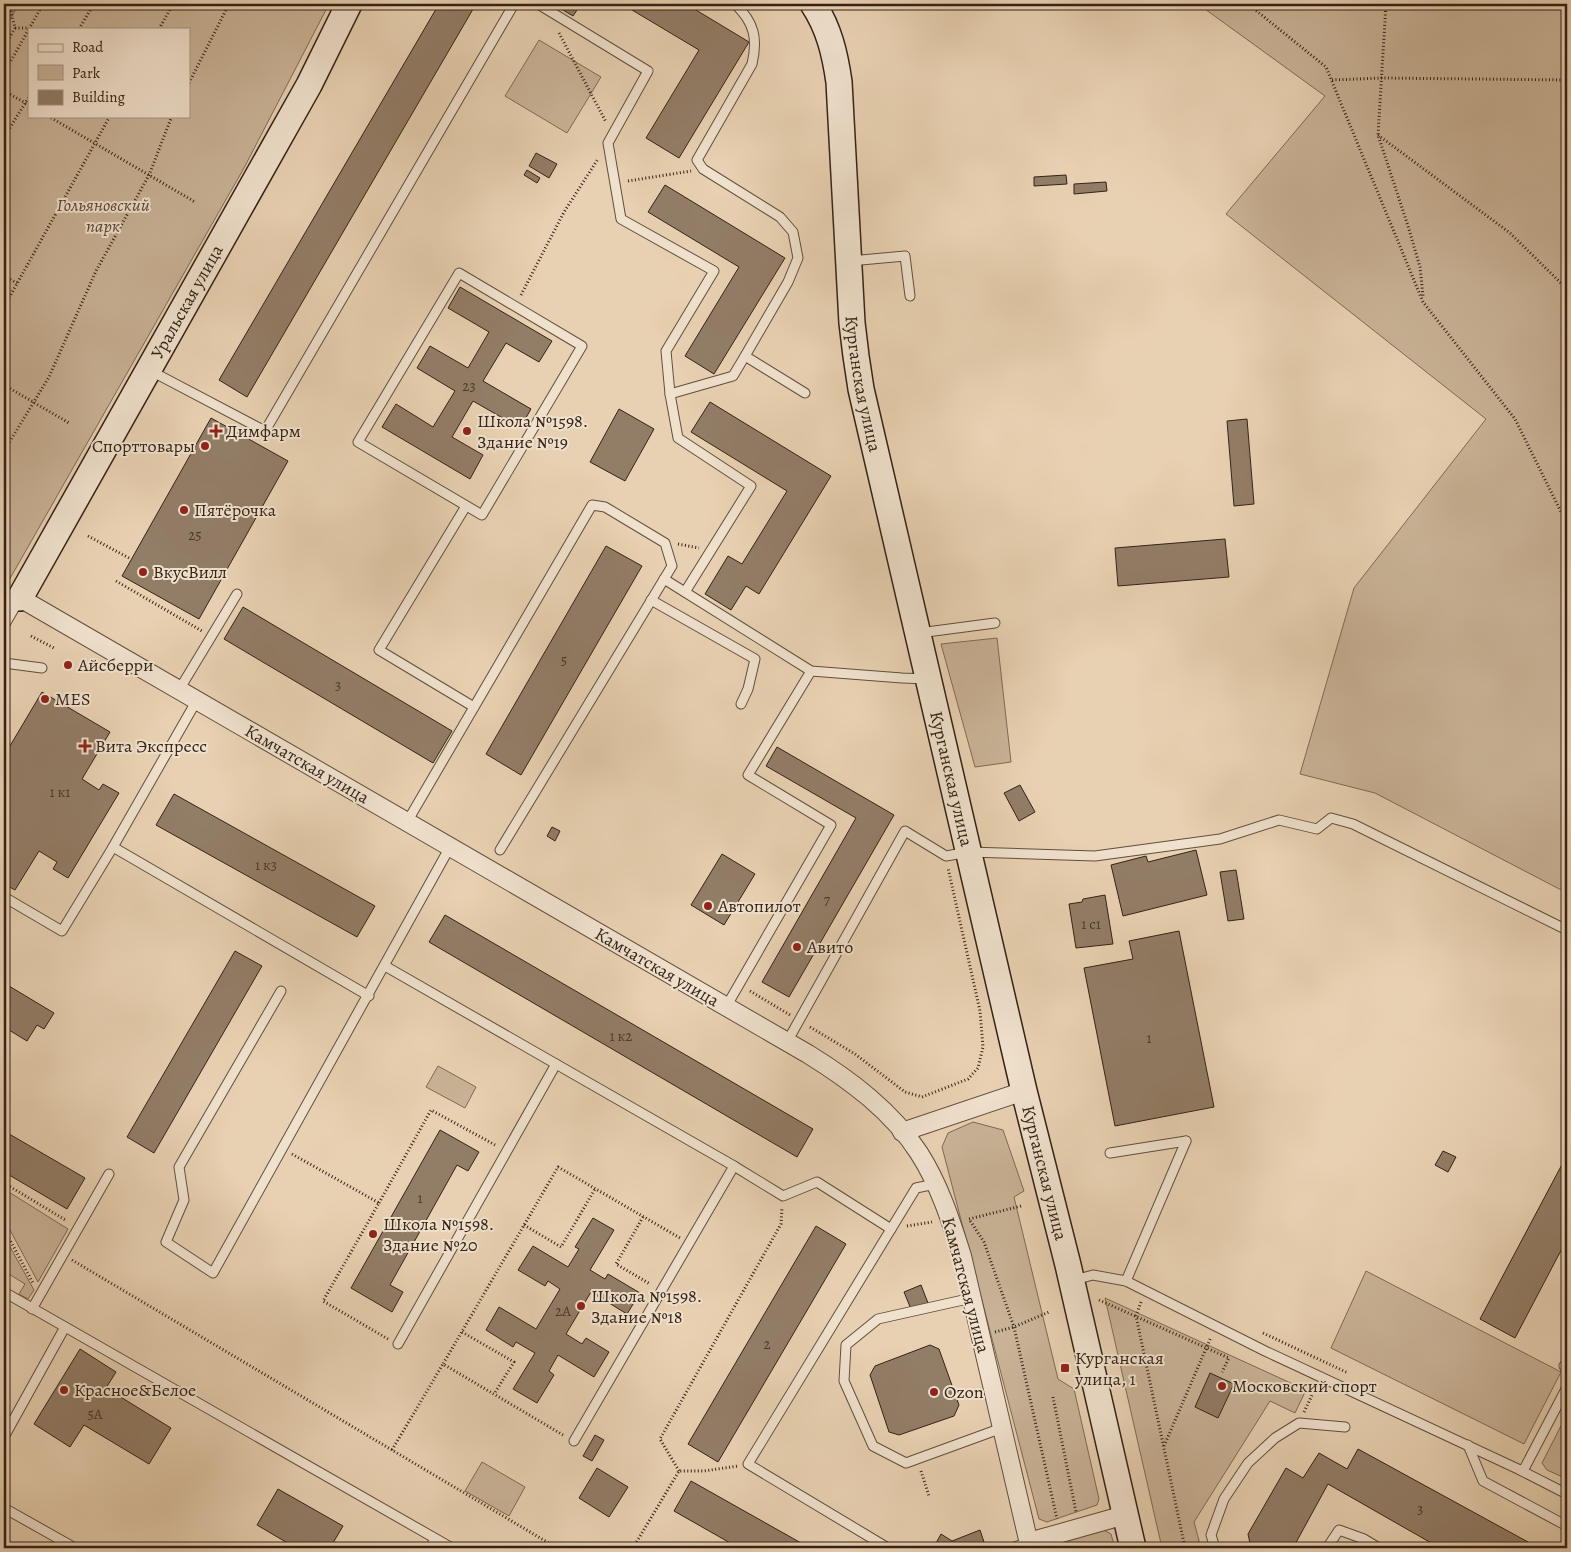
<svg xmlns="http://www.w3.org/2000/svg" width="1571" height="1552" font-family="Alegreya,serif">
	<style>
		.green { fill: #c9b397; stroke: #7e6a56; fill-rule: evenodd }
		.water { fill: #ab967d; stroke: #7b6854 }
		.building { fill: #927d67; stroke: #342216 }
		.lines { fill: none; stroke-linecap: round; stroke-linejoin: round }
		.lane-casing { stroke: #614e3d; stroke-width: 11 }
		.street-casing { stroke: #614e3d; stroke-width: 20 }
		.secondary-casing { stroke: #342216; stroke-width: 28 }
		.path { stroke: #342216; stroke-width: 3; stroke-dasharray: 1 2.5; stroke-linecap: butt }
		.lane { stroke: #f0e1cd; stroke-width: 9 }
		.street { stroke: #f0e1cd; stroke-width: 18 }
		.secondary { stroke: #f0e1cd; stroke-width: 25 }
		.poi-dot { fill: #8f2418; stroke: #f0e1cd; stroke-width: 2 }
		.labels { text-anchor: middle; stroke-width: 4; stroke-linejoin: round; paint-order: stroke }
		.number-label { font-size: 15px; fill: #4c392a }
		.park-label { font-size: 18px; font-style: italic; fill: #594636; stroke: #f0e1cd }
		.street-label { font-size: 18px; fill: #342216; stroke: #f0e1cd }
		.poi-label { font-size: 18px; fill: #342216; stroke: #f0e1cd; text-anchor: start }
	</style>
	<rect width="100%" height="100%" fill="#e8d1b2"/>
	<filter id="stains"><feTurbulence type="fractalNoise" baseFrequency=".004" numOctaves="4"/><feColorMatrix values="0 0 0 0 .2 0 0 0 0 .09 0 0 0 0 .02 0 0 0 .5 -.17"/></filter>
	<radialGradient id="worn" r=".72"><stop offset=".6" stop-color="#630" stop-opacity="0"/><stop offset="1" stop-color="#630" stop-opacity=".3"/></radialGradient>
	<!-- green -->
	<g class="green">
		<path d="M4,4H329L244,168L4,589ZM29,29H189V116H29Z"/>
		<polygon points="1198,4 1567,4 1567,893 1375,793 1300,774 1354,588 1486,419 1226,214 1325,96"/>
		<polygon points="539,40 601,77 567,133 505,96"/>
		<polygon points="997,638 1011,762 975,767 941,644"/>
		<polygon points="438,1066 476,1087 465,1108 426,1087"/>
		<polygon points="973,1122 1003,1130 1024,1191 1014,1197 1058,1379 1074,1389 1099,1499 1097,1505 1047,1522 1039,1519 942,1147 948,1133"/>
		<polygon points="4,1189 68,1229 38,1282 4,1219"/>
		<polygon points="4,1236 34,1290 28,1299 19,1294 25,1284 4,1271"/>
		<polygon points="1366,1271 1561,1372 1524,1444 1331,1348"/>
		<polygon points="1105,1298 1306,1390 1295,1413 1270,1401 1194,1522 1201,1548 1162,1548"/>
		<polygon points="1567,1414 1567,1479 1547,1470 1542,1463"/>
		<polygon points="482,1462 525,1487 509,1516 465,1491"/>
		<polygon points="1102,1529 1111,1534 1115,1548 1050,1548 1049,1545"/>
	</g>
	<!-- water -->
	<polygon class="water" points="4,4 19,4 4,30"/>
	<!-- building -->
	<g class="building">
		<polygon points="439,4 476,4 247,397 219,380"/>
		<polygon points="553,4 581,4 573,16"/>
		<polygon points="622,4 686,4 749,42 679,158 646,138 699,50"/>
		<polygon points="536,153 557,164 549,178 529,166"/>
		<polygon points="527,170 540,178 537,183 524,175"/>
		<polygon points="1066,175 1067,184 1034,186 1034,177"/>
		<polygon points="1106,182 1107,191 1074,194 1074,184"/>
		<polygon points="665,185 785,258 714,374 685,356 739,267 648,212"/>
		<polygon points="460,287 552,341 539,362 506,343 483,381 531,409 520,428 473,401 452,437 483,455 470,479 382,427 396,404 433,427 455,391 417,368 430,346 468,368 489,332 448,308"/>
		<polygon points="710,402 831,476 759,594 746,586 731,610 705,594 728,556 742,564 787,491 691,432"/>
		<polygon points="619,409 654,429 625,481 590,462"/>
		<polygon points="211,418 288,461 199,619 122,576"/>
		<polygon points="1247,419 1254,504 1234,506 1227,421"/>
		<polygon points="1225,539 1229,577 1118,586 1115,548"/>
		<polygon points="606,546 642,566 521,775 486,754"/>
		<polygon points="243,607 452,731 433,763 224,639"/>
		<polygon points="42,692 110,732 82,779 99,790 103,784 119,793 68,878 53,869 57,862 39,851 15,890 4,884 4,756"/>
		<polygon points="777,747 894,815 789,997 762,982 856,818 766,766"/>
		<polygon points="1020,785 1035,812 1019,821 1004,793"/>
		<polygon points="174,794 375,906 357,937 156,825"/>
		<polygon points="552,827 560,831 555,841 547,836"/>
		<polygon points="1196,850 1207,895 1123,916 1111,865 1146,856 1148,862"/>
		<polygon points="722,854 755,874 724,925 691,905"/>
		<polygon points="1236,870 1244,919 1228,921 1220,872"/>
		<polygon points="1105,895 1113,944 1076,948 1069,904 1082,902 1083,899"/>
		<polygon points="445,915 813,1129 797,1157 429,942"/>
		<polygon points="1179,931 1214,1107 1115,1126 1084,968 1133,959 1129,941"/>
		<polygon points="235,951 262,966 154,1153 127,1137"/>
		<polygon points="4,983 54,1013 44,1029 37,1025 27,1041 4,1027"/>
		<polygon points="440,1130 479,1152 468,1171 457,1165 390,1285 403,1292 392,1312 351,1288"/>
		<polygon points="4,1131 85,1178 67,1209 4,1172"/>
		<polygon points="1443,1151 1456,1157 1448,1172 1435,1165"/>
		<polygon points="1567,1155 1567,1239 1515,1338 1480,1319"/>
		<polygon points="593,1218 614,1230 590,1270 605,1279 608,1274 640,1293 627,1314 591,1292 566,1334 582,1344 586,1338 609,1352 594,1377 558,1355 549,1371 554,1375 537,1403 513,1389 535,1353 516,1342 513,1347 486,1330 499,1307 536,1329 560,1289 548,1281 545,1286 518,1270 533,1246 568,1267 579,1249 575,1247"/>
		<polygon points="816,1226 846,1244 718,1462 688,1444"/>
		<polygon points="921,1285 928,1303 911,1309 904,1292"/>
		<polygon points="930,1345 939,1349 959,1405 954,1416 899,1435 889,1432 870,1375 875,1366"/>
		<polygon points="80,1349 116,1372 106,1388 171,1428 149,1464 84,1425 70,1447 34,1424"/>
		<polygon points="1210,1373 1234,1384 1218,1418 1195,1407"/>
		<polygon points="595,1435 604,1440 592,1461 583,1456"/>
		<polygon points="1358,1449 1539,1548 1440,1548 1328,1484 1293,1548 1251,1548 1248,1534 1286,1468 1303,1478 1319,1453 1347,1469"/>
		<polygon points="597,1468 628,1487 609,1517 579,1498"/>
		<polygon points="691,1481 810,1548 739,1548 674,1511"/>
		<polygon points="278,1489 343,1526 330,1548 296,1548 257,1525"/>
		<polygon points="980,1530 986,1548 939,1548 935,1545 941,1534 952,1541"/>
		<polygon points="4,1541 16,1548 4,1548"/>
	</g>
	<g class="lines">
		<!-- lane casing -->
		<g class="lane-casing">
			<g id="lane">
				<polyline points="538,4 648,71 608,143 621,219 714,271 666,351 670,394 678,438 751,486 685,592"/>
				<path d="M735,4C754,22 758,38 752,64L697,160L703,169L780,217L793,232L798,258L788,282L745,356L805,393"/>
				<polyline points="850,261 905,256 910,296"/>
				<polygon points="459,273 582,346 482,515 358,442"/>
				<polyline points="149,370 265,431 514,4"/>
				<polyline points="670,394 733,376 745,356"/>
				<polyline points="466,506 379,650 474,707"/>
				<polyline points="664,579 811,671 902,678 927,679"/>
				<polyline points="651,600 755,659 748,689 741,704"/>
				<polyline points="4,626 19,600"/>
				<polyline points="919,633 995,623"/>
				<polyline points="4,663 42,668"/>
				<polyline points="179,690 237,594"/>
				<polyline points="197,700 113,847 369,996"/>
				<polyline points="407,822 592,505 605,507 665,543 672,566 500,850"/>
				<polyline points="4,897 62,931 113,847"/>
				<polyline points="385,966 734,1166 783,1196 817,1182 891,1229"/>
				<polyline points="281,991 179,1167 184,1200 166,1242 213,1273 450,847"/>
				<polyline points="726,1007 831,825 748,775 811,671"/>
				<polyline points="787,1042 905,831 946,856 969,852 1095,856 1220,839 1279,820 1317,829 1331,818 1353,824 1567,930"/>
				<polyline points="1110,1153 1186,1141"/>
				<polyline points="1074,1280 1093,1275 1126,1281 1265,1351 1518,1469 1567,1494"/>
				<polyline points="1126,1281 1186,1141"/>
				<polyline points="4,1292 452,1548"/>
				<polyline points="972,1298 878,1319 846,1345 844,1381 873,1446 906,1463 1002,1428"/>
				<polyline points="32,1309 109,1174"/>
				<polyline points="398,1344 556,1064"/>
				<polyline points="1564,1366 1567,1367"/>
				<polyline points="4,1437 65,1327"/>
				<polyline points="574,1441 734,1166"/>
				<polyline points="1468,1445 1483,1481 1567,1526"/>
				<polyline points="1523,1471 1567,1387"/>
				<polyline points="4,1508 75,1548"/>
				<polyline points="430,1548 435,1539"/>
				<polyline points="888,1548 748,1464 916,1188 935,1184"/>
				<polyline points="1012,1548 1029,1542"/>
				<polyline points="1215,1548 1211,1535 1224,1499 1248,1463 1275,1438 1299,1423 1345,1427"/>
				<polyline points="1327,1548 1339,1530 1364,1539 1379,1548"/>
			</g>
		</g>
		<!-- street casing -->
		<g class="street-casing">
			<g id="street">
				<path d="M20,598L808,1054C850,1080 892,1111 919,1153C939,1184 951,1221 962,1256L1030,1548"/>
				<polyline points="902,1132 1024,1091"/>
				<polyline points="1029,1542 1125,1515"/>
			</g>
		</g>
		<!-- secondary casing -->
		<g class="secondary-casing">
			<g id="secondary">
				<path id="s1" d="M813,4C829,28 835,54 839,82L852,323L856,356L861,389L1024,1091L1068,1265L1133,1548"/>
				<path id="s2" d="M20,598L309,85L349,4"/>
			</g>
		</g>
		<!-- path -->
		<g class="path">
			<polyline points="1248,4 1326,67 1423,302 1515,419 1567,524"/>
			<polyline points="1386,4 1378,135 1408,226 1420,267 1423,296"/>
			<polyline points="15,28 29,28"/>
			<polyline points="29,29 43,4"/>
			<polyline points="79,29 92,7 98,4"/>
			<polyline points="159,29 173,4"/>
			<polyline points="559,33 606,122"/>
			<polyline points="4,47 15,28 9,4"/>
			<polyline points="4,73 29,29"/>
			<polyline points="1332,80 1382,78 1567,80"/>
			<polyline points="189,83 229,4"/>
			<polyline points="4,91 29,105"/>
			<polyline points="48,116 195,202"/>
			<polyline points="1378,135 1510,233 1567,289"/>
			<polyline points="4,137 29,97"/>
			<polyline points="628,181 691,171"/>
			<polyline points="4,276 17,283"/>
			<polyline points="521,295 564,212 598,159"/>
			<polyline points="4,307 110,116"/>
			<polyline points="4,385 69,423"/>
			<polyline points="4,451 49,377 96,271 149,175 172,116"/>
			<polyline points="88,536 129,558"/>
			<polyline points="678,544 699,548"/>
			<polyline points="116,581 202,631"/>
			<polyline points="31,636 54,648"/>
			<polyline points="750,991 790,1015"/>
			<polyline points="810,1027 855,1054 905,1092 922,1097 968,1079 978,1068 983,1047 980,1011 948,868"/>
			<polyline points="292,1154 379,1203 323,1301 388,1339"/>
			<polyline points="4,1183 67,1221"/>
			<polyline points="379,1203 431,1110 497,1146"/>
			<polyline points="1021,1206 969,1219 984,1242 1014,1327 1057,1519"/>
			<polyline points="643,1217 616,1264 650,1284"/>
			<polyline points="524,1225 561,1247 595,1189"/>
			<polyline points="907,1226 932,1222"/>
			<polyline points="4,1229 33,1283"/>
			<polyline points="72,1260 557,1548"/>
			<polyline points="1099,1300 1229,1358 1222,1372"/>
			<polyline points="1141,1302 1136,1316 1185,1548"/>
			<polyline points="462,1332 514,1362 494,1394"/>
			<polyline points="995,1332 1014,1327 1049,1312"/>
			<polyline points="1263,1333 1348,1373"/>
			<polyline points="1053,1397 1076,1512"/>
			<polyline points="1304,1412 1315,1389"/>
			<polyline points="563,1435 443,1364 558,1167 680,1238"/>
			<polyline points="1164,1446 1211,1337"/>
			<polyline points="392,1450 443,1364"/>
			<polyline points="679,1471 660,1439 781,1224 782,1207"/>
			<polyline points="921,1471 929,1496"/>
			<polyline points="633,1548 679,1471 704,1471 738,1466"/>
		</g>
		<!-- lane -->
		<use href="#lane" class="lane"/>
		<!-- street -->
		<use href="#street" class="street"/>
		<!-- secondary -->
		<use href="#secondary" class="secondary"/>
	</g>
	<!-- markers -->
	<g class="poi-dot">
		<path d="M213.5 423.5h5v5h5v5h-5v5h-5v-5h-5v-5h5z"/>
		<circle cx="467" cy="431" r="5"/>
		<circle cx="205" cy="446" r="5"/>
		<circle cx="184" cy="510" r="5"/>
		<circle cx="143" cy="572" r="5"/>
		<circle cx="68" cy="665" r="5"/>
		<circle cx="45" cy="699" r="5"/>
		<path d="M82.5 738.5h5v5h5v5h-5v5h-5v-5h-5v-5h5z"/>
		<circle cx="708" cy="906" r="5"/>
		<circle cx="797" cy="947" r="5"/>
		<circle cx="373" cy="1234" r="5"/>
		<circle cx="581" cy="1306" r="5"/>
		<rect x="1060" y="1363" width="10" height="10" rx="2.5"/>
		<circle cx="1222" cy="1386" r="5"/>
		<circle cx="64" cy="1390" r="5"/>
		<circle cx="934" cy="1392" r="5"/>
	</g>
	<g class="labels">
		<!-- number labels -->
		<g class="number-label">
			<text x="469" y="391">23</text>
			<text x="195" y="540">25</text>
			<text x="564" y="665">5</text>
			<text x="338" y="690">3</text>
			<text x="60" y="797">1 к1</text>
			<text x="266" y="870">1 к3</text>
			<text x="827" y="905">7</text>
			<text x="1091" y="929">1 с1</text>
			<text x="621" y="1041">1 к2</text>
			<text x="1149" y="1043">1</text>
			<text x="420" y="1203">1</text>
			<text x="563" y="1316">2А</text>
			<text x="767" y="1349">2</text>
			<text x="95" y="1419">5А</text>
			<text x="1420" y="1514">3</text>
		</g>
		<!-- park labels -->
		<g class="park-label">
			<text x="103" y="211">Гольяновcкий<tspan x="103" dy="21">парк</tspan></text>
		</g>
		<!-- street labels -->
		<g class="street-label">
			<text dy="6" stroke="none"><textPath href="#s2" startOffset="340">Уральская улица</textPath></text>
			<text dy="6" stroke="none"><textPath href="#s1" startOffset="386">Курганская улица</textPath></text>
			<text transform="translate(307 764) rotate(30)" y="6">Камчатская улица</text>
			<text dy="6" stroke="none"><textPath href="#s1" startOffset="791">Курганская улица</textPath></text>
			<text transform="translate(657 967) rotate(30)" y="6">Камчатская улица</text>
			<text dy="6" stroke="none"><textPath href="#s1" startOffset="1196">Курганская улица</textPath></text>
			<text transform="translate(966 1285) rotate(75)" y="6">Камчатская улица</text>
		</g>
		<!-- poi labels -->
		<g class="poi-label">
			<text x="477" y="427">Школа №1598.<tspan x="477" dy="21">Здание №19</tspan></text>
			<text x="226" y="437">Димфарм</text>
			<text x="195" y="452" text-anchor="end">Спорттовары</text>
			<text x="194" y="516">Пятёрочка</text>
			<text x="153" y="578">ВкусВилл</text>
			<text x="78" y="671">Айсберри</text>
			<text x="55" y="705">MES</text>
			<text x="95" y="752">Вита Экспресс</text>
			<text x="718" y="912">Автопилот</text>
			<text x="807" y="953">Авито</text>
			<text x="383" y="1230">Школа №1598.<tspan x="383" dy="21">Здание №20</tspan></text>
			<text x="591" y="1302">Школа №1598.<tspan x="591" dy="21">Здание №18</tspan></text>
			<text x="1075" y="1364">Курганская<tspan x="1075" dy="21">улица, 1</tspan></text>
			<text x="1232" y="1392">Московский спорт</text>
			<text x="74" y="1396">Красное&amp;Белое</text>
			<text x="944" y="1398">Ozon</text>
		</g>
	</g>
	<!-- margin -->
	<rect width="1571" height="1552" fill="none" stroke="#e8d1b2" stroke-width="20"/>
	<rect x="5" y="5" width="1561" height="1542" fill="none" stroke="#342216" stroke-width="2.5"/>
	<rect x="10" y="10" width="1551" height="1532" fill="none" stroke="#342216"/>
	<!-- legend -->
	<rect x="28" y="28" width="162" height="90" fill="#f0e1cd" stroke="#a59584"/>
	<rect x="38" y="44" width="25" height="8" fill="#f0e1cd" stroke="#a59584"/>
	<text x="72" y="52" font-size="15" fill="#342216">Road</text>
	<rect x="38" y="65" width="25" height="15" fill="#c9b397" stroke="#a59584"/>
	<text x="72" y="78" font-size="15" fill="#342216">Park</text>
	<rect x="38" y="90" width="25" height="15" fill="#927d67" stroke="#a59584"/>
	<text x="72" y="102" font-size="15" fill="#342216">Building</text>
	<rect width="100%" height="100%" filter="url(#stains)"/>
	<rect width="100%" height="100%" fill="url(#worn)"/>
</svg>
